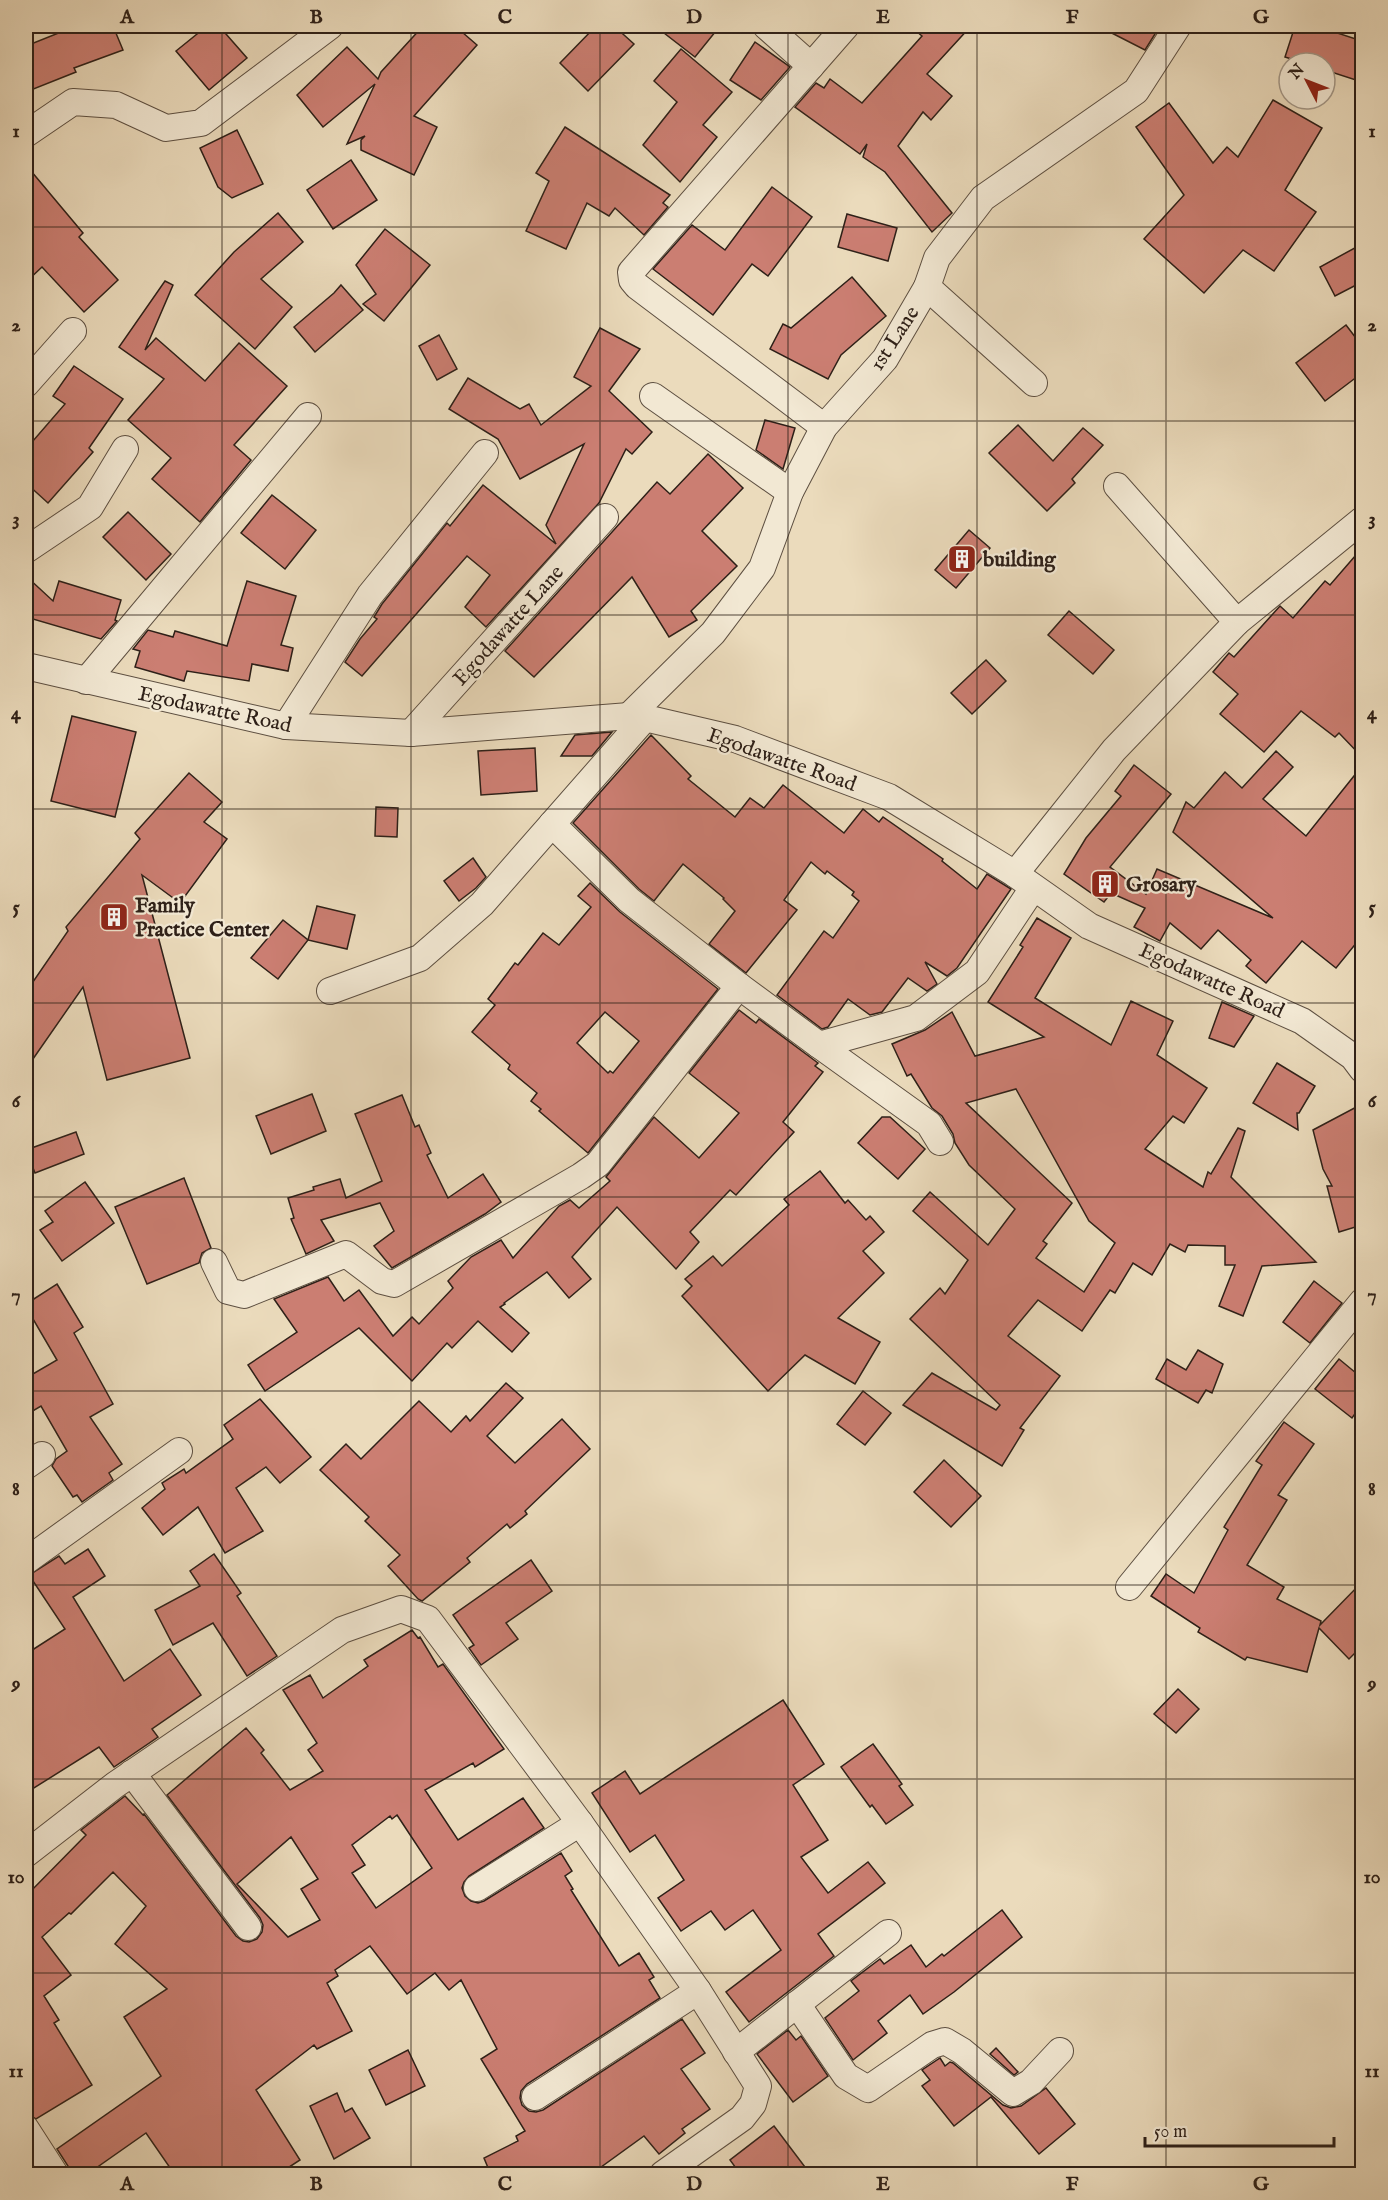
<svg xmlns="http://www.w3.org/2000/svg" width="1388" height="2200" font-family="'IM FELL English',serif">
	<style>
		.building { fill: #cb7e72; stroke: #2e2018; stroke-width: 1.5; fill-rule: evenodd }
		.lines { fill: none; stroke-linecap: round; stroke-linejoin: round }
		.minor-casing { stroke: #5d4f41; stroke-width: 28 }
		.minor { stroke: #f2e8d3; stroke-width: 26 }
		.grid { fill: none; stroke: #2e2018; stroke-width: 1.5; stroke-opacity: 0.55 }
		.labels { text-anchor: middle; stroke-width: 4.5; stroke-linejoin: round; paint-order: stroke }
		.street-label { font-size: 21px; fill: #2e2018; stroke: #f2e8d3 }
		.poi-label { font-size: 21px; font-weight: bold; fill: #2e2018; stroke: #f2e8d3; text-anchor: start }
		.neatline { fill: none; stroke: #2e2018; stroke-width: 2 }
		.grid-label { font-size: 20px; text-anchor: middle; font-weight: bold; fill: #2e2018 }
	</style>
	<rect width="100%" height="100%" fill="#ebdbbc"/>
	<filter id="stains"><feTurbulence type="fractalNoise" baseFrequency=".00333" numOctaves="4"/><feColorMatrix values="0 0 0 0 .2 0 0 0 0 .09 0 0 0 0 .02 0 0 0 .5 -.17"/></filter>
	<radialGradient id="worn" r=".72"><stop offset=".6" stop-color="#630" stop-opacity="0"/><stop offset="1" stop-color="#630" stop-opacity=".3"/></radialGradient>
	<!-- building -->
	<g class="building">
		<polygon points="76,26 113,26 123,50 74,68 76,72 26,92 26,46"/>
		<polygon points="207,26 219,26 247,58 209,90 176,51"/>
		<polygon points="423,26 455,26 477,45 414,116 437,127 414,175 361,150 361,140 365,136 347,144 375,84 323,127 297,95 347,47 378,79 381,72"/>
		<polygon points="596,26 614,26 634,44 588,91 560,63"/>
		<polygon points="655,26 720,26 695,57"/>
		<polygon points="910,26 971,26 927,74 952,96 931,120 923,112 898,146 952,213 932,232 885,172 863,157 867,144 860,154 795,107 816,83 824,88 830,79 862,103 922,36"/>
		<polygon points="1098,26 1160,26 1145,50"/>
		<polygon points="1295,26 1316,26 1362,41 1362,82 1325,70 1325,63 1304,63 1285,57"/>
		<polygon points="755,42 790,67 761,100 730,80"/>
		<polygon points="681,49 732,92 703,125 717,137 680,182 643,145 677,102 654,81"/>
		<polygon points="1273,100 1322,128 1285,190 1316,212 1274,271 1243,250 1204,293 1144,239 1184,195 1136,127 1169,103 1213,163 1227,147 1238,157"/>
		<polygon points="565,127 670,195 663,203 668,207 644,235 615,208 609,216 587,203 566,249 526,231 549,181 536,173"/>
		<polygon points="237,130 263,184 232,198 218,187 200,148"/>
		<polygon points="351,160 377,200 333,229 307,190"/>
		<polygon points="26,165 83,233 79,237 118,280 84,312 42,267 26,282"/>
		<polygon points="772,187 812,217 768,276 752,264 713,315 653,269 692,225 725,250"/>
		<polygon points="278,213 303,242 261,279 292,307 255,349 195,295 234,252"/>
		<polygon points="847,214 897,228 888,261 838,247"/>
		<polygon points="385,229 430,265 384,321 363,304 376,294 356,265"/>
		<polygon points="1362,244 1362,282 1335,296 1320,267"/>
		<polygon points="852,277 886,316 841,355 828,379 770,349 783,324 791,328"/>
		<polygon points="165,281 173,285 145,350 156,338 205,381 239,343 287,386 234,445 251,460 200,522 152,479 171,458 128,420 164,379 119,347"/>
		<polygon points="341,285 363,310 315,352 294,327 334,293"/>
		<polygon points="1346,325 1362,346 1362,373 1325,401 1296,363"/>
		<polygon points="600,328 640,349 609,391 652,432 632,454 626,449 599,503 486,627 465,607 490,575 467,556 362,676 345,662 360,639 377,619 374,617 382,604 447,523 450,526 483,485 556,544 546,525 584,444 520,479 498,439 449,409 468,378 520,409 529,404 541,425 591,386 574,377"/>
		<polygon points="439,335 457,369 437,380 419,346"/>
		<polygon points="74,366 123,399 89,448 93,452 48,503 26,483 26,449 65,404 53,396"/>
		<polygon points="765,420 795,428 783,469 756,450"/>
		<polygon points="1018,425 1053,461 1083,428 1103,445 1072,479 1075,483 1047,511 989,453"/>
		<polygon points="708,454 743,488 702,531 737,566 691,611 697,620 669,637 632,577 534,677 505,651 657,482 670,494"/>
		<polygon points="272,495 316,530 285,569 241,533"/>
		<polygon points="128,512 171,554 146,580 103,537"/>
		<polygon points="969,530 990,548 956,588 935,570"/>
		<polygon points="1362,548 1362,757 1339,733 1335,737 1301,711 1264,752 1220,714 1238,694 1213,672 1229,653 1234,657 1280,606 1293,618 1325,581 1330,585"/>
		<polygon points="26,576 53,601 59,581 121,600 115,620 117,621 101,639 26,617"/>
		<polygon points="247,581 296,596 281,645 293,648 288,671 252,664 249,681 187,671 184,681 135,667 140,651 133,649 148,630 173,637 175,631 227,646"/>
		<polygon points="1069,611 1114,650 1093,674 1048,635"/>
		<polygon points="986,660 1006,681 972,714 951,693"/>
		<polygon points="72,716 136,732 115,817 51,801"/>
		<polygon points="612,732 592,756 561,756 575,735"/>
		<polygon points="651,735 691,776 688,779 735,817 750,798 764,808 783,785 844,833 863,809 879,822 883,817 943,859 942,861 977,889 987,874 1011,889 957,968 947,976 925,962 937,984 927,991 908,978 882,1012 870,1015 848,999 828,1027 822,1029 777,995 824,931 833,938 859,901 852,895 854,892 827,871 825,874 811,862 784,900 797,910 746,973 709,944 735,911 723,899 724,898 683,864 654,901 639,889 573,823"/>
		<polygon points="535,748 537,791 481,795 478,751"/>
		<polygon points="1276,751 1293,767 1263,799 1306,836 1362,766 1362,936 1336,968 1302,941 1266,983 1246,966 1251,960 1218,930 1201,949 1170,923 1160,941 1134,927 1145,908 1111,893 1104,902 1064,874 1086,838 1121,796 1115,791 1134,765 1171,794 1110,867 1146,894 1157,869 1273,918 1173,832 1186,802 1194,808 1225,772 1242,788"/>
		<polygon points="189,773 222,802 204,822 227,839 180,903 142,875 190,1058 107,1080 83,987 26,1069 26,992 68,931 66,927 140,839 135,833"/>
		<polygon points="376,807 398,808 397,837 375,836"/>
		<polygon points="473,858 486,877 476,888 459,901 444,881"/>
		<path d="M590,883L620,912L718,989L588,1153L539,1111L541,1109L531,1101L537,1093L508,1069L510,1065L472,1032L495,1005L488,999L515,963L518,965L543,933L559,945L591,907L578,896ZM605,1012L639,1041L613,1073L610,1071L608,1073L577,1043Z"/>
		<polygon points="317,906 355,915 347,949 308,940"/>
		<path d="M1037,918L1071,938L1035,998L1111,1045L1131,1001L1173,1021L1157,1055L1207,1088L1184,1123L1173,1116L1145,1149L1203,1187L1208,1172L1211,1174L1238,1128L1245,1131L1231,1177L1316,1262L1262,1266L1243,1316L1219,1306L1235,1265H1225V1246L1188,1245L1185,1252L1170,1244L1152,1275L1133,1263L1115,1293L1110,1290L1082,1331L1038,1300L1008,1336L1060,1376L1020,1428L1024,1430L1002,1466L903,1405L932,1373L996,1410L1000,1405L910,1319L940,1288L945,1294L968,1260L913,1211L930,1192L988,1245L1015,1209L969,1165L955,1143L953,1134L942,1116L932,1108L911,1074L907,1076L892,1044L925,1030L952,1012L975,1056L1044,1037L988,1002L1023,947L1020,945ZM1016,1089L1089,1221L1115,1243L1084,1292L1036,1258L1047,1244L1043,1241L1072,1203L966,1103Z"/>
		<polygon points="283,920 308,940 278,979 251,958"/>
		<polygon points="1222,1002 1254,1016 1234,1047 1209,1038"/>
		<polygon points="739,1010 756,1023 759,1019 818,1063 815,1066 823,1072 783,1122 794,1132 736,1195 730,1190 690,1232 699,1242 676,1269 617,1207 572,1257 591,1279 569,1298 547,1272 504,1303 505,1304 500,1307 529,1333 512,1352 478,1321 452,1348 447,1343 412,1381 359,1328 265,1391 248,1365 297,1332 274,1299 328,1277 344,1301 359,1290 393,1336 412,1317 419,1324 453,1288 448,1281 471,1257 501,1240 513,1258 559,1206 570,1200 579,1208 610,1181 606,1177 654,1117 699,1158 739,1113 689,1073"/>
		<polygon points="1277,1063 1315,1086 1299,1113 1297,1113 1298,1130 1253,1103"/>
		<polygon points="312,1094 326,1131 271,1154 256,1116"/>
		<polygon points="402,1095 415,1127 419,1125 431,1153 427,1155 448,1198 483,1174 501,1202 485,1214 392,1268 374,1246 394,1231 380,1203 321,1220 334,1241 306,1254 291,1219 294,1218 288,1198 314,1190 313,1187 340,1179 346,1198 382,1181 355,1114"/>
		<polygon points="1362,1104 1362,1225 1339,1232 1327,1186 1332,1186 1323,1169 1313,1130"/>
		<polygon points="882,1117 890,1117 925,1149 898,1179 858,1143"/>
		<polygon points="76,1132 84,1154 35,1173 26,1150"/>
		<polygon points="820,1171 845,1203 848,1200 866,1220 870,1216 884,1232 863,1251 884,1273 838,1318 880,1342 855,1384 805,1355 768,1391 682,1296 692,1286 685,1279 713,1256 722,1266 789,1205 784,1199"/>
		<polygon points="184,1178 211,1248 202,1253 199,1263 147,1284 115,1207"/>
		<polygon points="85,1182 114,1223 62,1261 40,1230 53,1222 45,1211"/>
		<polygon points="1314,1281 1342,1303 1310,1343 1283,1322"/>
		<polygon points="57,1284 83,1327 74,1333 113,1404 90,1417 122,1464 109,1473 113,1480 82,1502 77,1495 73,1497 52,1466 56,1459 67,1451 41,1406 26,1415 26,1378 57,1360 26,1307 26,1304"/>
		<polygon points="1198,1350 1223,1364 1212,1393 1206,1390 1198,1403 1156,1379 1167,1359 1186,1370"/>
		<polygon points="1339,1359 1362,1378 1362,1404 1352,1418 1315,1389"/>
		<polygon points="506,1383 523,1398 487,1436 515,1463 562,1419 590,1449 525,1511 527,1514 510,1528 507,1524 467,1558 470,1562 422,1601 418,1599 388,1566 400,1555 365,1521 369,1517 320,1470 346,1444 361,1459 419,1401 451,1432 466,1416 470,1421"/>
		<polygon points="863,1391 891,1413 865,1445 837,1424"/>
		<polygon points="260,1399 311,1457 280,1483 266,1467 236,1488 263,1531 225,1553 198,1507 163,1535 142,1508 165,1489 162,1483 184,1469 186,1473 233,1439 224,1425"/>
		<polygon points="1284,1422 1314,1444 1278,1495 1287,1500 1247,1565 1284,1587 1277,1599 1321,1621 1320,1625 1362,1582 1362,1646 1349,1659 1319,1628 1307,1672 1247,1657 1245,1660 1198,1632 1200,1628 1151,1596 1166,1574 1194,1593 1228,1530 1224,1527 1262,1465 1256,1461"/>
		<polygon points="944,1460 981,1496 951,1527 914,1492"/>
		<polygon points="88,1549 105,1576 73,1597 124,1681 170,1649 201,1695 152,1729 158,1737 114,1767 99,1747 26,1793 26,1654 65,1629 29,1575 59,1556 65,1564"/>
		<polygon points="214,1554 241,1593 237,1596 277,1656 247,1676 213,1623 173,1645 155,1610 200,1586 190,1571"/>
		<polygon points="531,1560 552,1591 506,1623 518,1639 481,1665 469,1648 474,1645 453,1615"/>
		<path d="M412,1630L418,1638L420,1637L438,1667L443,1664L504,1749L475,1767L473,1763L425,1790L458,1840L523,1798L544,1828L469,1876L464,1882L462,1888L465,1896L471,1901L478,1903L484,1901L561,1853L572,1871L565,1876L573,1889L571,1890L619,1966L639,1953L654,1977L649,1980L660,1998L527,2084L521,2091L520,2098L522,2105L529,2111L536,2112L543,2110L682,2019L705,2053L681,2069L710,2109L682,2129L685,2133L659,2154L644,2136L590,2175H491L484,2158L518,2141L516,2136L525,2131L481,2059L497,2049L461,1980L449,1990L435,1973L407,1994L370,1946L335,1970L338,1976L327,1983L352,2031L317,2049L314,2045L256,2090L300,2160L277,2175H175L146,2133L86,2175H70L68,2166L57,2149L161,2076L124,2017L167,1989L115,1944L146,1906L113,1872L71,1914L69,1913L42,1937L71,1975L44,1996L59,2020L54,2023L92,2085L36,2119L29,2115L26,2109V1896L86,1835L81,1830L125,1796L143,1815L144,1814L236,1936L243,1941L249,1942L257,1939L262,1932L263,1925L260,1918L167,1795L246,1728L264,1750L261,1753L290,1790L323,1771L308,1750L317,1743L283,1690L310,1675L323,1698L368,1666L364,1660ZM397,1815L432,1868L376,1908L352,1873L365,1865L352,1845L390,1816L392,1819ZM291,1837L318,1879L301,1889L320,1920L288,1937L237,1884Z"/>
		<polygon points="1178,1689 1199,1709 1176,1733 1154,1714"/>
		<polygon points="783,1700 824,1764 793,1785 828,1840 801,1857 828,1893 868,1862 885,1883 818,1934 834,1956 749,2022 726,1992 781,1950 753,1910 725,1930 711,1911 681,1931 658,1898 684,1880 655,1835 630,1852 592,1793 625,1771 640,1794"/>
		<polygon points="873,1744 902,1784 899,1786 913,1805 886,1824 872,1805 870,1807 841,1767"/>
		<polygon points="1002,1910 1022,1937 954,1992 923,2014 910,1995 878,2021 887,2033 853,2060 825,2018 859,1991 851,1981 880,1959 884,1964 911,1945 926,1967 942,1954 944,1956"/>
		<polygon points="788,2030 796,2040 801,2036 828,2076 793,2102 757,2054"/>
		<polygon points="996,2048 1018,2072 1014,2075 990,2054"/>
		<polygon points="408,2050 425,2086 386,2105 369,2070"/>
		<polygon points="940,2058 945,2066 950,2062 953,2063 1003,2105 1011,2108 1021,2106 1046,2088 1075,2124 1039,2154 991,2097 954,2126 922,2086 930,2080 922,2070"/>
		<polygon points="337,2093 345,2112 352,2108 370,2138 334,2159 310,2106"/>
		<polygon points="774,2126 811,2175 741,2175 730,2160"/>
	</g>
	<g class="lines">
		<!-- minor casing -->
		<g class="minor-casing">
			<g id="minor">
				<polyline points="766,26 811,66"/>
				<polyline points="26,134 73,102 116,105 166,128 201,123 330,26"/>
				<polyline points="927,287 1034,383"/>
				<polyline points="26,384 73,331"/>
				<polyline points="653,396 790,492"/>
				<polyline points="824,427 637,286 632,280 631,272 846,26"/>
				<polyline points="1117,486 1237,622"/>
				<polyline points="26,550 90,507 125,449"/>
				<polyline points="26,666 286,726 411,733 629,716 645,718 735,739 889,797 1015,874 1089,926 1302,1021 1353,1057 1362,1069"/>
				<polyline points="86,681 308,416"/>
				<polyline points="629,716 713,633 762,568 790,492 824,427 885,359 927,287 937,258 983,198 1136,91 1178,26"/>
				<polyline points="286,726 370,595 485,453"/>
				<polyline points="411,733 605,517"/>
				<polyline points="552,824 629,900 739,986 819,1045 916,1018 977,972 1033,888"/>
				<polyline points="1015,874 1114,750 1237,622 1362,520"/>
				<polyline points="330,991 420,958 482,904 645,718"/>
				<polyline points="819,1045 929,1124 940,1142"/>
				<polyline points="214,1262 228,1291 244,1295 346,1254 382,1281 394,1284 581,1176 598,1164 739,986"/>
				<polyline points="26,1466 42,1455"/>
				<polyline points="26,1561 179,1451"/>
				<polyline points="1129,1587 1362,1302"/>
				<polyline points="132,1773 248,1927"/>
				<polyline points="26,1854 115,1785 342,1630 401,1609 428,1619 580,1823 698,1991 758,2086 753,2104 742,2118 663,2174"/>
				<polyline points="477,1888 580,1823"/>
				<polyline points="797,2004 846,2076 868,2089 932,2045 945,2041 962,2051 1013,2093 1031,2082 1060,2051"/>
				<polyline points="736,2052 888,1933"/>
				<polyline points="535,2097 698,1991"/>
				<polyline points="26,2129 55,2174"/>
			</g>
		</g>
		<!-- minor -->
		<use href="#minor" class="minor"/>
	</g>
	<!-- grid -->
	<path class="grid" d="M222,26V2174M411,26V2174M600,26V2174M788,26V2174M977,26V2174M1166,26V2174M26,227H1362M26,421H1362M26,615H1362M26,809H1362M26,1003H1362M26,1197H1362M26,1391H1362M26,1585H1362M26,1779H1362M26,1973H1362"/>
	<!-- icons -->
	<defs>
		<g id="building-square" transform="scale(1.5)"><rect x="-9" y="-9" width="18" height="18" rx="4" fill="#8f2418" stroke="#f2e8d3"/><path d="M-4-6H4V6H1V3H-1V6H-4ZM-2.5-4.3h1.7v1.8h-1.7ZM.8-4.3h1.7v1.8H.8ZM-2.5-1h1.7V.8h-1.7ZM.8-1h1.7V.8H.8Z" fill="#fff"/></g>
	</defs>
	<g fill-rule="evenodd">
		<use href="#building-square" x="962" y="559"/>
		<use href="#building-square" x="1105" y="884"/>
		<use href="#building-square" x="114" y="917"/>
	</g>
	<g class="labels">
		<!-- street labels -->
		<g class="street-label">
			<text transform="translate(894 338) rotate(-57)" y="7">1st Lane</text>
			<text transform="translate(508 625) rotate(-48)" y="7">Egodawatte Lane</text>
			<text transform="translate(215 709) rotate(12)" y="7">Egodawatte Road</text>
			<text transform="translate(782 759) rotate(19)" y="7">Egodawatte Road</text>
			<text transform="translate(1212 980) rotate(24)" y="7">Egodawatte Road</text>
		</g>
		<!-- poi labels -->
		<g class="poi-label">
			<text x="983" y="566">building</text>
			<text x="1126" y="891">Grosary</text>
			<text x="135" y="912">Family<tspan x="135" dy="24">Practice Center</tspan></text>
		</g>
	</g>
	<!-- margin -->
	<rect width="1388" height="2200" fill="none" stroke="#ebdbbc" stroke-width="66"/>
	<!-- north arrow -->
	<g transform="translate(1307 81) rotate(312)"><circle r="28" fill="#f2e8d3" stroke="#a49888" stroke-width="1.5"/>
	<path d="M0-4.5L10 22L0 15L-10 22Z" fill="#8f2418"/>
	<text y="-9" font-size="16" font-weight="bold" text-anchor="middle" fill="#2e2018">N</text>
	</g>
	<!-- scale -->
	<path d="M1145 2137v9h189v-9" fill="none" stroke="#2e2018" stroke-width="3"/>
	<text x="1154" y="2137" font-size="18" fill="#2e2018" stroke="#f2e8d3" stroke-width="4.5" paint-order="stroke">50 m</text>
	<rect x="33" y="33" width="1322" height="2134" class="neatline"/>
	<g class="grid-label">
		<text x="127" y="23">A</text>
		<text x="316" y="23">B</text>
		<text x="505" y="23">C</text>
		<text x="694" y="23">D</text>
		<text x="883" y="23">E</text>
		<text x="1072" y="23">F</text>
		<text x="1261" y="23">G</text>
		<text x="16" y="137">1</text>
		<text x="1372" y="137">1</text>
		<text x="16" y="331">2</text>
		<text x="1372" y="331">2</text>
		<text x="16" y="525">3</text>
		<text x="1372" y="525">3</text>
		<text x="16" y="719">4</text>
		<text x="1372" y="719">4</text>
		<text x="16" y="913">5</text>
		<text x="1372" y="913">5</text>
		<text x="16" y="1107">6</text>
		<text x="1372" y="1107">6</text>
		<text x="16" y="1301">7</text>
		<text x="1372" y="1301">7</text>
		<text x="16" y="1495">8</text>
		<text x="1372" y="1495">8</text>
		<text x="16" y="1689">9</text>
		<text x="1372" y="1689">9</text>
		<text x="16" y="1883">10</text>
		<text x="1372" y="1883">10</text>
		<text x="16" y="2077">11</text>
		<text x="1372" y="2077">11</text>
		<text x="127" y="2190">A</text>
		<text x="316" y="2190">B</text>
		<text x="505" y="2190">C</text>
		<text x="694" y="2190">D</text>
		<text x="883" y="2190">E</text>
		<text x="1072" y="2190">F</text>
		<text x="1261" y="2190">G</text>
	</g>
	<rect width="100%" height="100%" filter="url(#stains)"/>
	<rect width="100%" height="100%" fill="url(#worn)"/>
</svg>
